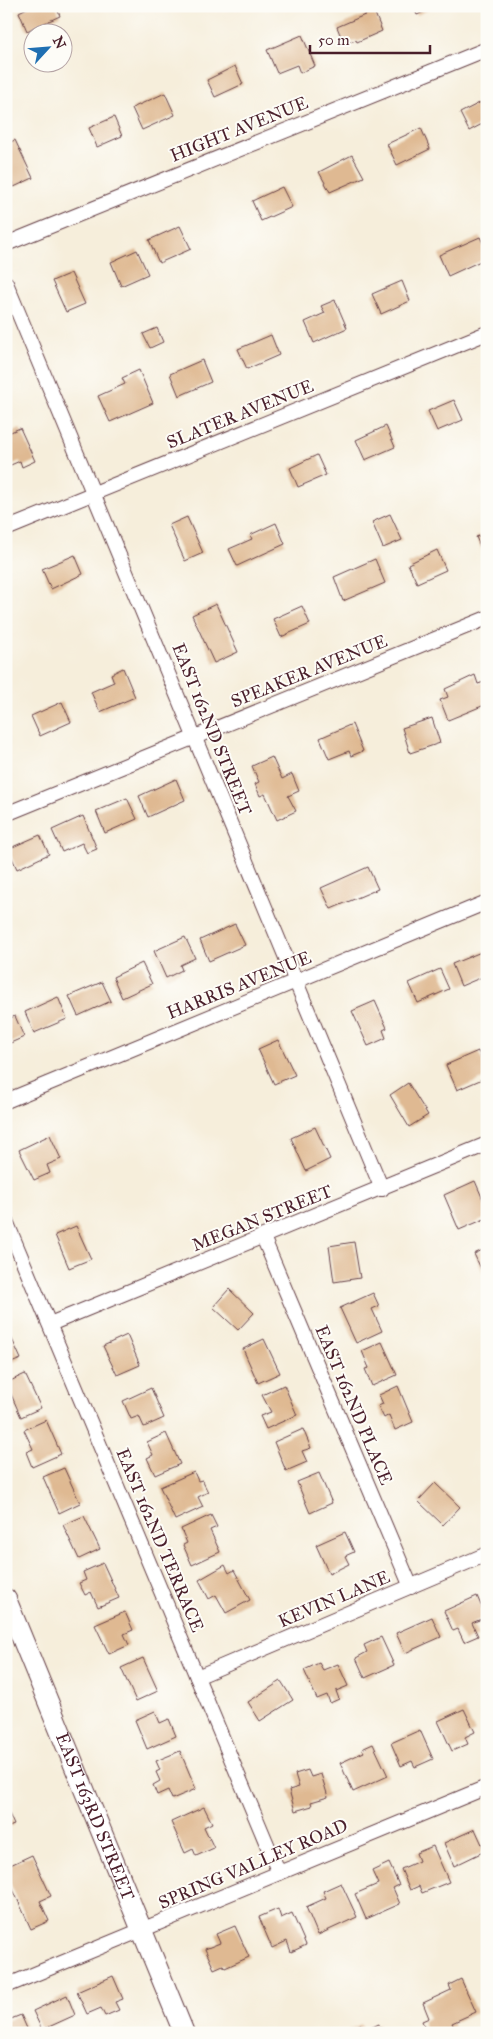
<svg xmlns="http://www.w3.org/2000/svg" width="493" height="2039" font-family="'IM FELL Great Primer',serif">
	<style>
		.building { fill: #dfb992 }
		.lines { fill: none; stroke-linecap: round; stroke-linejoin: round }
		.street-casing { stroke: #643e45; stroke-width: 16 }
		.secondary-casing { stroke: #643e45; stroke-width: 22 }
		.street { stroke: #fff; stroke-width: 14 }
		.secondary { stroke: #fff; stroke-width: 20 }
		.labels { text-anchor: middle; stroke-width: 4; stroke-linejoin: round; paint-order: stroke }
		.street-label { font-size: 18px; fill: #4a1f2b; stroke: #fdfcf7 }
	</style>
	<rect width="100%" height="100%" fill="#fdfcf7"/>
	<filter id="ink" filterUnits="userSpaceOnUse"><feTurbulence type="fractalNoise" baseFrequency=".02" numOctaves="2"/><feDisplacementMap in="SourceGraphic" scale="10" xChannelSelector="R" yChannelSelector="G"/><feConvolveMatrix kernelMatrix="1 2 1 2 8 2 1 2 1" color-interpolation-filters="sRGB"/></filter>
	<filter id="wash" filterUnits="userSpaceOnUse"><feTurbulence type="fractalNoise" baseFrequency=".0096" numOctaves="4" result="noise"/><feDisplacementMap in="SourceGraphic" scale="20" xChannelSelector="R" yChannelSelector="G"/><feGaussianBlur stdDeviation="1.12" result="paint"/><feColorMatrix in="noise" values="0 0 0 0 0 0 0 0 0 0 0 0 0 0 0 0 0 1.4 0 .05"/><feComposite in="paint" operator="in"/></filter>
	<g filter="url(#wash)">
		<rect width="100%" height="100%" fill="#f6eedb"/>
		<g id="blocks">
			<!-- building -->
			<g class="building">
				<polygon points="31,6 56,6 60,16 27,31 19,12"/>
				<polygon points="112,6 124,6 114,11"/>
				<polygon points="413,6 436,6 417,15"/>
				<polygon points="374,11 382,31 357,42 356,40 344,44 337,27"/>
				<polygon points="302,35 315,66 300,73 297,65 277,73 267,50"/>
				<polygon points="235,66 243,84 215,97 207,80"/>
				<polygon points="165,93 175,115 142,130 132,108"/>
				<polygon points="487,99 487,127 484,123 469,131 460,113"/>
				<polygon points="114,117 122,136 97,147 89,128"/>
				<polygon points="421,128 430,149 397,165 387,144"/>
				<polygon points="15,140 33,178 14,187 6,169 6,144"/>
				<polygon points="352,155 364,177 330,192 319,172"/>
				<polygon points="282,187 292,207 261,221 252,201"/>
				<polygon points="180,226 191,249 159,263 149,240"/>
				<polygon points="480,237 487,251 487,258 448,276 439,255"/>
				<polygon points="137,250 148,274 121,286 111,262"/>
				<polygon points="71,273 85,304 66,312 52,281"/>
				<polygon points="402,281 410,301 381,314 372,294"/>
				<polygon points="335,300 347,328 314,343 305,322 325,313 321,306"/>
				<polygon points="157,328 163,342 150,348 143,334"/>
				<polygon points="271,335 279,355 247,369 238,349"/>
				<polygon points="202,360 211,382 179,396 170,374"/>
				<polygon points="139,370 153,403 110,422 98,396 125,384 122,378"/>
				<polygon points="454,400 463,420 437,431 428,411"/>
				<polygon points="386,426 395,447 365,460 356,440"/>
				<polygon points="20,428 35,461 22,467 20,461 6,467 6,434"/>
				<polygon points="317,455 326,475 298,487 290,468"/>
				<polygon points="390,514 402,540 383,548 372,522"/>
				<polygon points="187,517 203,553 185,561 169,525"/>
				<polygon points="276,523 285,544 237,566 229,549 252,539 250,535"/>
				<polygon points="487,533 487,556 485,557 476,537"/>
				<polygon points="437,550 446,570 417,583 408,564"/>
				<polygon points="75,555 83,574 51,589 42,569"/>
				<polygon points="375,559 385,583 343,601 334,577"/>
				<polygon points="216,604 238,652 214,663 192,615"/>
				<polygon points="302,606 310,624 281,637 273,619"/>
				<polygon points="123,668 135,697 100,712 91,692 114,682 111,674"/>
				<polygon points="475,675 478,684 487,681 487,704 448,720 440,700 448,697 445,689"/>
				<polygon points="62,702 71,722 40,736 31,716"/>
				<polygon points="432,718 440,743 410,753 402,728"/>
				<polygon points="352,724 363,751 351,756 349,751 329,759 320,738"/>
				<polygon points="272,757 282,779 292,774 299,791 288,796 296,811 277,820 265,794 260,796 255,784 259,782 252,766"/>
				<polygon points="176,779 185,800 148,817 139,796"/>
				<polygon points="127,798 137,819 105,833 96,811"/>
				<polygon points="83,816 97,849 87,853 82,843 62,852 52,830"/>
				<polygon points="40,835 49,854 17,869 8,849"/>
				<polygon points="368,867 378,889 331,909 321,888"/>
				<polygon points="235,924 245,945 209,961 200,940"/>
				<polygon points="185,937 195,958 180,965 182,970 166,978 154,951"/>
				<polygon points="486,950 487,975 461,986 452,964"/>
				<polygon points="142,963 152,984 122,998 113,977"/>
				<polygon points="440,969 449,989 418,1003 409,983"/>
				<polygon points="102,982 111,1001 78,1016 69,996"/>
				<polygon points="58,997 67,1019 34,1033 25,1012"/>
				<polygon points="375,1001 387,1028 383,1030 386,1038 368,1046 352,1011"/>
				<polygon points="15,1016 24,1037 6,1045 6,1020"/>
				<polygon points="278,1040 295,1075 274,1084 258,1049"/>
				<polygon points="478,1051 487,1071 487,1077 457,1090 446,1065"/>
				<polygon points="408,1083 428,1115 409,1127 390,1095"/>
				<polygon points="315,1127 330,1159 306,1171 291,1138"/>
				<polygon points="50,1135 61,1159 47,1165 50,1173 34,1180 19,1150"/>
				<polygon points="475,1181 487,1209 487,1218 459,1230 444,1195"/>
				<polygon points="76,1226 91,1259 69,1268 55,1235"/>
				<polygon points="354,1242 360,1278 334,1282 329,1246"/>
				<polygon points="487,1248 487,1281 474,1254"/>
				<polygon points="229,1289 254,1313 238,1330 213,1307"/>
				<polygon points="373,1293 379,1306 372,1309 382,1331 356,1343 340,1308"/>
				<polygon points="6,1326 21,1359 6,1365"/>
				<polygon points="127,1335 140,1365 117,1375 103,1346"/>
				<polygon points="264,1339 280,1373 258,1383 243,1349"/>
				<polygon points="382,1342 397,1375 372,1386 365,1369 369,1368 362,1351"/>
				<polygon points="25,1374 41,1408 21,1417 6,1383"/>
				<polygon points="284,1385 297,1415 266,1429 260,1416 271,1412 262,1395"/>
				<polygon points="398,1386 413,1422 395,1430 389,1415 384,1418 378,1406 383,1404 379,1395"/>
				<polygon points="151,1388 164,1418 144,1427 139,1416 131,1419 123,1401"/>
				<polygon points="46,1420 61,1454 32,1467 26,1452 33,1449 24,1430"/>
				<polygon points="303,1429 311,1448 302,1451 307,1462 286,1471 274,1442"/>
				<polygon points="166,1433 180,1464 155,1475 147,1458 153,1455 147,1442"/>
				<polygon points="64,1468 80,1503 59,1513 43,1477"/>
				<polygon points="194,1472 198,1481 202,1480 208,1492 198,1497 203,1507 175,1520 160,1487"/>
				<polygon points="319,1473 332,1503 310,1513 297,1482"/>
				<polygon points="435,1483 460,1507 443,1525 418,1501"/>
				<polygon points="211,1515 217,1527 210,1530 220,1552 192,1565 183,1545 187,1543 181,1529"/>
				<polygon points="84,1516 100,1549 79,1559 63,1525"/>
				<polygon points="345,1532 354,1552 345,1556 349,1564 329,1574 316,1545"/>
				<polygon points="103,1563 119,1598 98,1607 91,1592 85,1595 79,1583 86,1580 83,1572"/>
				<polygon points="225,1565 229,1573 234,1570 250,1600 226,1613 216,1595 209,1599 199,1580"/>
				<polygon points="477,1596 486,1617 472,1623 478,1636 464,1642 458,1629 453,1631 444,1611"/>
				<polygon points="125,1612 133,1630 124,1634 129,1645 109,1654 95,1625"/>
				<polygon points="432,1617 441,1637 405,1653 396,1633"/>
				<polygon points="381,1637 394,1665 365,1678 356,1658 367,1652 364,1645"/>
				<polygon points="143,1658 158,1691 136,1701 121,1668"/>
				<polygon points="319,1663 323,1670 338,1664 348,1686 336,1691 339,1699 330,1703 327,1695 317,1699 304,1670"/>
				<polygon points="281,1681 293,1700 260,1721 248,1702"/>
				<polygon points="464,1709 475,1732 465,1737 468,1744 452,1751 438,1721"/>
				<polygon points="155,1711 160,1723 169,1719 176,1736 147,1749 135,1720"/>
				<polygon points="420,1730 433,1759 415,1767 412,1761 401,1766 391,1743"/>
				<polygon points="373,1744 388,1776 353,1792 340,1763 364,1752 362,1749"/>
				<polygon points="180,1751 196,1789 172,1799 168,1790 157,1795 153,1785 160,1781 156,1772 160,1770 156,1761"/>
				<polygon points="308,1770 311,1777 321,1774 328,1797 311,1802 312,1806 295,1811 289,1790 299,1787 295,1774"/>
				<polygon points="6,1807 14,1825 6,1828"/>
				<polygon points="204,1807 212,1823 204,1827 214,1848 196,1856 193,1849 185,1853 171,1822"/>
				<polygon points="475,1829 485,1851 454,1866 444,1843"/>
				<polygon points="433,1846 449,1882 422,1893 419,1886 410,1890 401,1869 419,1861 416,1853"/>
				<polygon points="32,1855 51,1896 40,1901 49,1921 31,1929 6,1874 6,1867"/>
				<polygon points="389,1863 399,1885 393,1888 400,1904 366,1919 355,1894 378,1884 372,1871"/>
				<polygon points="341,1883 357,1917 318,1935 306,1907 326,1898 323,1891"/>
				<polygon points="278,1909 281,1918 292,1913 306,1945 291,1952 287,1941 272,1948 259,1917"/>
				<polygon points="235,1926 249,1957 225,1968 223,1965 214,1969 205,1949 220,1943 216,1934"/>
				<polygon points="113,1976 123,1999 115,2002 119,2010 105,2016 101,2008 87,2014 77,1992"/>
				<polygon points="461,1979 476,2012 452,2023 454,2027 442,2033 427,2033 422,2021 429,2018 423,2003 451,1990 449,1985"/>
				<polygon points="67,1995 75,2015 42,2030 33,2011"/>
				<polygon points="21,2015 29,2033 6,2033 6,2021"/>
				<polygon points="361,2024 364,2031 379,2024 382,2033 347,2033 346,2031"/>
			</g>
		</g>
	</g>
	<g filter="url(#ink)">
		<use href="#blocks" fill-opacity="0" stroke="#643e45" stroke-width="1"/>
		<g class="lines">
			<!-- street casing -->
			<g class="street-casing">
				<g id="street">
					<polyline points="6,244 487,49"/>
					<polyline points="6,283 382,1189"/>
					<polyline points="6,529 487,333"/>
					<polyline points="6,814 487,618"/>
					<polyline points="6,1101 487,902"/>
					<polyline points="6,1221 279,1873"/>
					<polyline points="263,1237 411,1587"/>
					<polyline points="50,1324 487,1144"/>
					<polyline points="197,1677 487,1554"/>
					<polyline points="6,1986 487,1787"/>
				</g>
			</g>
			<!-- secondary casing -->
			<g class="secondary-casing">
				<g id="secondary">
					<path id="s1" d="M6,1599L184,2033"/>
				</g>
			</g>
			<!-- street -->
			<use href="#street" class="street"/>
			<!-- secondary -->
			<use href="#secondary" class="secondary"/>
		</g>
	</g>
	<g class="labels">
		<!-- street labels -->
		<g class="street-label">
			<text transform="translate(239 129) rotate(-22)" y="6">HIGHT AVENUE</text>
			<text transform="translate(240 414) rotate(-22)" y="6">SLATER AVENUE</text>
			<text transform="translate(309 671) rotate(-22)" y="6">SPEAKER AVENUE</text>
			<text transform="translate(212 729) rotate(68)" y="6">EAST 162ND STREET</text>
			<text transform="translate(239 985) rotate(-22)" y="6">HARRIS AVENUE</text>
			<text transform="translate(262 1218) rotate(-22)" y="6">MEGAN STREET</text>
			<text transform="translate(354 1405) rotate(67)" y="6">EAST 162ND PLACE</text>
			<text transform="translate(160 1540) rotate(67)" y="6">EAST 162ND TERRACE</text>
			<text transform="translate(334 1599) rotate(-23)" y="6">KEVIN LANE</text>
			<text dy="6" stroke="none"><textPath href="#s1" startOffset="235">EAST 163RD STREET</textPath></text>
			<text transform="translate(253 1864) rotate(-23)" y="6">SPRING VALLEY ROAD</text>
		</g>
	</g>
	<!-- margin -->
	<rect width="493" height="2039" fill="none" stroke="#fdfcf7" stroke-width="25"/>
	<!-- north arrow -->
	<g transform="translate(48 48) rotate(64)"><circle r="24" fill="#fdfcf7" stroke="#b5a4a5"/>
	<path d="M0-4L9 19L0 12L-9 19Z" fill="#1f6fb2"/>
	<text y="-8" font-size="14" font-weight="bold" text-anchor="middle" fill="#4a1f2b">N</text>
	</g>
	<!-- scale -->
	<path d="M310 45v8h120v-8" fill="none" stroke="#4a1f2b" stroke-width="2.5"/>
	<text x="318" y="45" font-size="15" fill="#4a1f2b" stroke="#fdfcf7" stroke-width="4" paint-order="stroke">50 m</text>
</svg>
